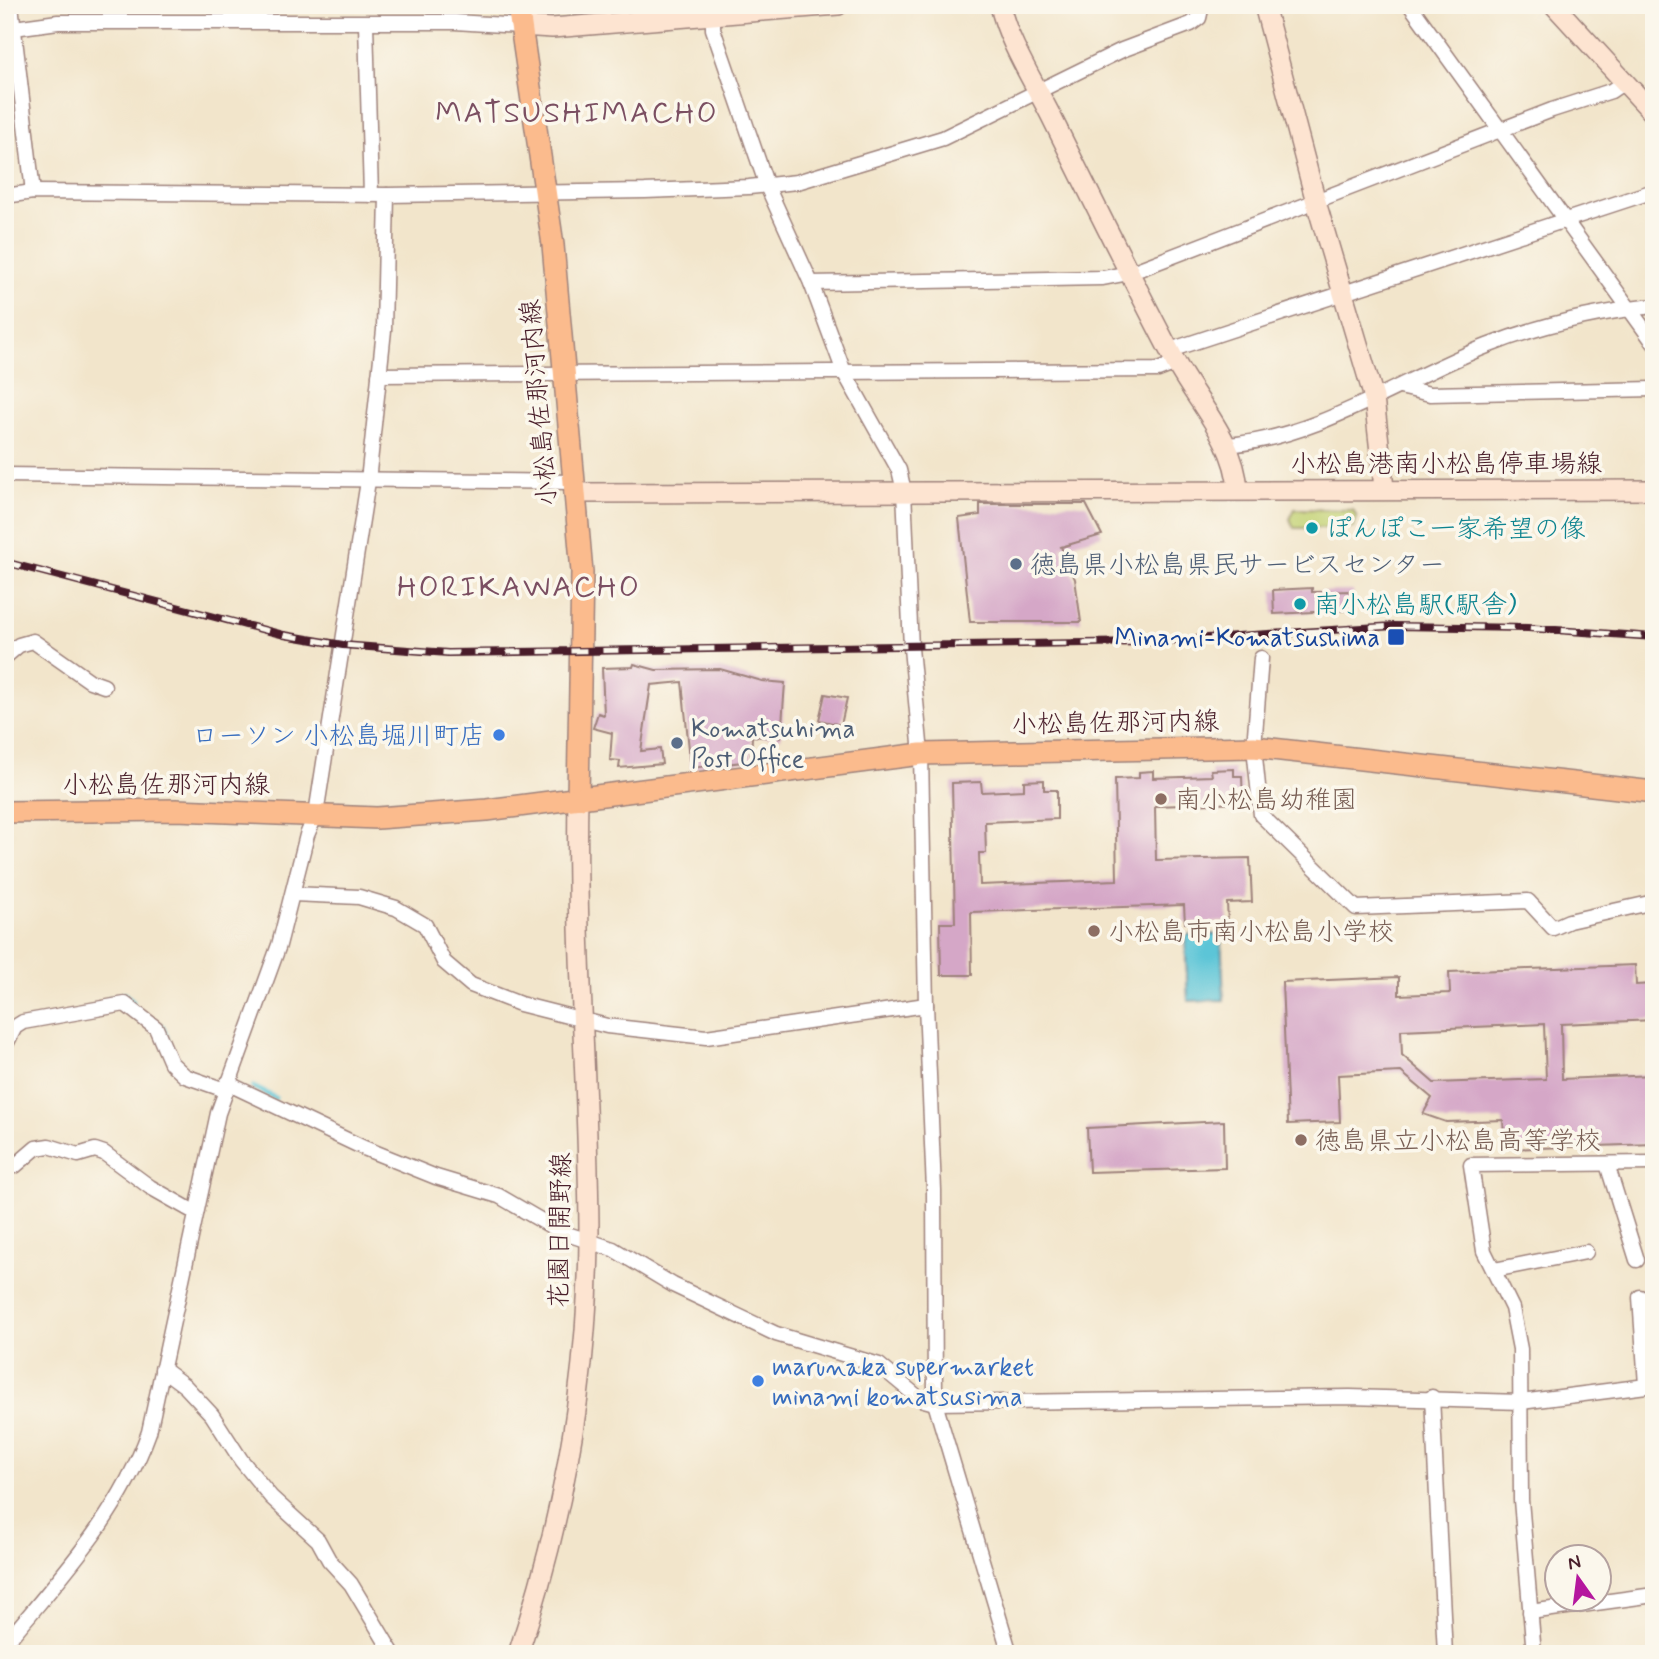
<svg xmlns="http://www.w3.org/2000/svg" width="1659" height="1659" font-family="Mynerve,'Klee One',sans-serif">
	<style>
		.green { fill: #c3d273; stroke: #86784f; stroke-width: 2 }
		.water { fill: #5cc5d7; stroke: #537281; stroke-width: 2 }
		.lines { fill: none; stroke-linecap: round; stroke-linejoin: round }
		.stream { stroke: #5cc5d7; stroke-width: 5 }
		.building { fill: #d5a7c7; fill-rule: evenodd }
		.street-casing { stroke: #9e827b; stroke-width: 17 }
		.secondary-casing { stroke: #9e827b; stroke-width: 22 }
		.primary-casing { stroke: #9e827b; stroke-width: 24 }
		.street { stroke: #fff; stroke-width: 14 }
		.secondary { stroke: #fde4d1; stroke-width: 19 }
		.primary { stroke: #fbbb8d; stroke-width: 21 }
		.rail-casing { stroke: #4a1f2b; stroke-width: 8 }
		.rail { stroke: #fbf7ec; stroke-width: 5; stroke-dasharray: 16; stroke-linecap: butt }
		.culture-dot { fill: #0f9aa8; stroke: #fbf7ec; stroke-width: 2.5 }
		.service-dot { fill: #5c6f8a; stroke: #fbf7ec; stroke-width: 2.5 }
		.transit-dot { fill: #1a4fb4; stroke: #fbf7ec; stroke-width: 2.5 }
		.shop-dot { fill: #3f7fe0; stroke: #fbf7ec; stroke-width: 2.5 }
		.education-dot { fill: #8d6e63; stroke: #fbf7ec; stroke-width: 2.5 }
		.labels { text-anchor: middle; stroke-width: 7; stroke-linejoin: round; paint-order: stroke }
		.street-label { font-size: 26px; fill: #4a1f2b; stroke: #fbf7ec }
		.culture-label { font-size: 26px; fill: #0d838f; stroke: #fbf7ec; text-anchor: start }
		.service-label { font-size: 26px; fill: #4e5e75; stroke: #fbf7ec; text-anchor: start }
		.transit-label { font-size: 26px; fill: #164399; stroke: #fbf7ec; text-anchor: end }
		.shop-label { font-size: 26px; fill: #366cbe; stroke: #fbf7ec; text-anchor: end }
		.education-label { font-size: 26px; fill: #785e54; stroke: #fbf7ec; text-anchor: start }
		.quarter-label { font-size: 30px; letter-spacing: 2px; fill: #7b4f62; stroke: #fbf7ec }
	</style>
	<rect width="100%" height="100%" fill="#fbf7ec"/>
	<filter id="ink" filterUnits="userSpaceOnUse"><feTurbulence type="fractalNoise" baseFrequency=".0143" numOctaves="2"/><feDisplacementMap in="SourceGraphic" scale="14" xChannelSelector="R" yChannelSelector="G"/><feConvolveMatrix kernelMatrix="1 2 1 2 8 2 1 2 1" color-interpolation-filters="sRGB"/></filter>
	<filter id="wash" filterUnits="userSpaceOnUse"><feTurbulence type="fractalNoise" baseFrequency=".00686" numOctaves="4" result="noise"/><feDisplacementMap in="SourceGraphic" scale="28" xChannelSelector="R" yChannelSelector="G"/><feGaussianBlur stdDeviation="1.57" result="paint"/><feColorMatrix in="noise" values="0 0 0 0 0 0 0 0 0 0 0 0 0 0 0 0 0 1.4 0 .05"/><feComposite in="paint" operator="in"/></filter>
	<g filter="url(#wash)">
		<rect width="100%" height="100%" fill="#f2e5cb"/>
		<!-- green -->
		<polygon class="green" points="1295,509 1353,510 1357,518 1353,528 1294,528 1290,519"/>
		<!-- water -->
		<polygon class="water" points="1221,934 1224,1000 1188,1001 1185,935"/>
		<g class="lines">
			<!-- stream -->
			<g class="stream">
				<polyline points="108,1000 124,994 133,1002"/>
				<polyline points="162,1026 170,1046"/>
				<polyline points="253,1087 275,1098"/>
			</g>
		</g>
		<g id="blocks">
			<!-- building -->
			<g class="building">
				<polygon points="980,504 1086,504 1102,535 1061,547 1075,579 1081,622 970,622 959,518 980,515"/>
				<polygon points="1312,588 1312,592 1353,591 1353,610 1274,614 1273,590"/>
				<polygon points="634,664 656,670 720,669 762,681 785,683 781,738 752,736 751,761 691,768 682,682 651,685 641,751 660,749 662,764 619,768 620,761 610,760 612,733 593,728 598,713 604,715 602,668 633,667"/>
				<polygon points="825,694 847,698 841,725 819,720"/>
				<polygon points="1234,769 1234,776 1242,776 1243,803 1155,806 1156,860 1250,858 1252,902 1227,903 1228,922 1185,923 1184,905 971,912 972,975 941,975 940,923 955,923 952,783 981,782 982,792 1024,790 1024,781 1044,780 1044,790 1057,790 1057,819 985,822 986,853 979,853 980,885 1117,880 1115,779 1139,778 1139,772 1153,771 1153,778 1212,776 1211,770"/>
				<path d="M1635,965L1636,985L1654,984V1020L1561,1024L1562,1079L1654,1075V1144L1505,1149L1503,1120L1446,1122L1423,1114L1432,1098L1401,1072L1338,1075L1340,1122L1288,1124L1282,982L1399,977V995L1450,993L1449,972ZM1544,1024L1546,1079L1434,1083L1402,1055L1401,1030Z"/>
				<polygon points="1224,1121 1225,1168 1089,1172 1087,1128"/>
			</g>
		</g>
	</g>
	<g filter="url(#ink)">
		<use href="#blocks" fill-opacity="0" stroke="#9e827b" stroke-width="2"/>
		<g class="lines">
			<!-- street casing -->
			<g class="street-casing">
				<g id="street">
					<polyline points="11,5 33,192"/>
					<polyline points="1410,5 1654,343"/>
					<polyline points="713,15 713,29 767,186 811,283 844,372 899,470 904,491 911,648 921,754 926,1005 934,1190 935,1403 1010,1654"/>
					<polyline points="366,24 371,195"/>
					<polyline points="14,28 58,22 455,22 520,26"/>
					<polyline points="5,196 33,192 387,195"/>
					<polyline points="811,283 1103,278 1129,273 1552,110 1611,91 1624,82"/>
					<polyline points="1170,350 1654,191"/>
					<polyline points="379,375 1158,370 1176,363"/>
					<polyline points="1400,387 1430,394 1654,389"/>
					<path d="M1228,445C1320,437 1402,379 1487,346C1540,325 1598,312 1654,306"/>
					<polyline points="5,475 573,482"/>
					<polyline points="5,657 19,645 33,641 90,681 104,686"/>
					<polyline points="1261,658 1254,747 1261,815 1356,908 1528,901 1553,928 1569,921 1654,902"/>
					<polyline points="293,894 359,897 396,908 425,925 444,962 471,985 520,1004 607,1026 706,1037 926,1005"/>
					<polyline points="5,1046 15,1027 23,1022 125,1004 156,1028 171,1063 185,1076 225,1090"/>
					<polyline points="227,1083 364,1148 436,1177 499,1196 561,1232 613,1249 673,1285 776,1334 879,1365 920,1399 935,1403 1350,1397 1521,1402 1654,1385"/>
					<polyline points="1607,1164 1637,1260"/>
					<polyline points="5,1165 15,1166 36,1148 49,1146 78,1155 95,1150 104,1153 150,1187 196,1213"/>
					<polyline points="1494,1270 1586,1252"/>
					<polyline points="1640,1297 1646,1385"/>
					<polyline points="162,1369 185,1386 212,1415 241,1460 271,1497 318,1540 329,1560 351,1584 393,1654"/>
					<polyline points="1432,1397 1445,1654"/>
					<polyline points="1530,1612 1654,1595"/>
					<path d="M5,1644C61,1576 119,1516 149,1432L218,1113L279,945L307,835L316,814L368,481L384,330L387,195L645,191L749,187L797,182L943,138L1122,50L1191,24L1199,18L1202,5"/>
					<polyline points="1534,1654 1521,1500 1520,1349 1512,1308 1484,1251 1471,1165 1654,1163"/>
				</g>
			</g>
			<!-- secondary casing -->
			<g class="secondary-casing">
				<g id="secondary">
					<path d="M1000,5C1007,40 1035,84 1051,116C1092,199 1133,282 1176,363C1199,405 1235,441 1238,490"/>
					<polyline points="1264,5 1316,202 1374,398 1384,488"/>
					<polyline points="1554,5 1654,114"/>
					<polyline points="520,26 552,28 838,5"/>
					<polyline points="574,493 1654,490"/>
					<path d="M518,1654C563,1520 588,1380 589,1238C589,1091 575,945 578,798"/>
				</g>
			</g>
			<!-- primary casing -->
			<g class="primary-casing">
				<g id="primary">
					<polyline points="518,5 553,245 582,572 578,798"/>
					<polyline points="5,812 176,810 377,818 487,810 921,754 1254,747 1654,792"/>
				</g>
			</g>
			<!-- street -->
			<use href="#street" class="street"/>
			<!-- secondary -->
			<use href="#secondary" class="secondary"/>
			<!-- primary -->
			<use href="#primary" class="primary"/>
			<!-- rail casing -->
			<g class="rail-casing">
				<polyline id="rail" points="5,562 284,635 343,645 448,653 1146,642 1394,626 1528,628 1654,637"/>
			</g>
			<!-- rail -->
			<use href="#rail" class="rail"/>
		</g>
	</g>
	<!-- markers -->
	<g class="culture-dot">
		<circle cx="1312" cy="528" r="7"/>
		<circle cx="1300" cy="604" r="7"/>
	</g>
	<g class="service-dot">
		<circle cx="1016" cy="564" r="7"/>
		<circle cx="677" cy="743" r="7"/>
	</g>
	<rect class="transit-dot" x="1387" y="628" width="18" height="18" rx="3.5"/>
	<g class="shop-dot">
		<circle cx="499" cy="735" r="7"/>
		<circle cx="758" cy="1381" r="7"/>
	</g>
	<g class="education-dot">
		<circle cx="1161" cy="799" r="7"/>
		<circle cx="1094" cy="931" r="7"/>
		<circle cx="1301" cy="1140" r="7"/>
	</g>
	<g class="labels">
		<!-- street labels -->
		<g class="street-label">
			<text transform="translate(538 403) rotate(-95)" y="9">小松島佐那河内線</text>
			<text x="1446" y="472">小松島港南小松島停車場線</text>
			<text transform="translate(1115 722) rotate(-1)" y="9">小松島佐那河内線</text>
			<text x="166" y="793">小松島佐那河内線</text>
			<text transform="translate(559 1230) rotate(-89)" y="9">花園日開野線</text>
		</g>
		<!-- culture labels -->
		<g class="culture-label">
			<text x="1326" y="537">ぽんぽこ一家希望の像</text>
			<text x="1314" y="613">南小松島駅(駅舎)</text>
		</g>
		<!-- service labels -->
		<g class="service-label">
			<text x="1030" y="573">徳島県小松島県民サービスセンター</text>
			<text x="691" y="737">Komatsuhima<tspan x="691" dy="30">Post Office</tspan></text>
		</g>
		<!-- transit labels -->
		<g class="transit-label">
			<text x="1380" y="646">Minami-Komatsushima</text>
		</g>
		<!-- shop labels -->
		<g class="shop-label">
			<text x="485" y="744">ローソン 小松島堀川町店</text>
			<text x="772" y="1375" text-anchor="start">marunaka supermarket<tspan x="772" dy="30">minami komatsusima</tspan></text>
		</g>
		<!-- education labels -->
		<g class="education-label">
			<text x="1175" y="808">南小松島幼稚園</text>
			<text x="1108" y="940">小松島市南小松島小学校</text>
			<text x="1315" y="1149">徳島県立小松島高等学校</text>
		</g>
		<!-- quarter labels -->
		<g class="quarter-label">
			<text x="577" y="122">MATSUSHIMACHO</text>
			<text x="519" y="596">HORIKAWACHO</text>
		</g>
	</g>
	<!-- margin -->
	<rect width="1659" height="1659" fill="none" stroke="#fbf7ec" stroke-width="28"/>
	<!-- north arrow -->
	<g transform="translate(1578 1578) rotate(346)"><circle r="33" fill="#fbf7ec" stroke="#b4a19f" stroke-width="2"/>
	<path d="M0-5L12 26L0 18L-12 26Z" fill="#b5179e"/>
	<text y="-10" font-size="19" font-weight="bold" text-anchor="middle" fill="#4a1f2b">N</text>
	</g>
</svg>
